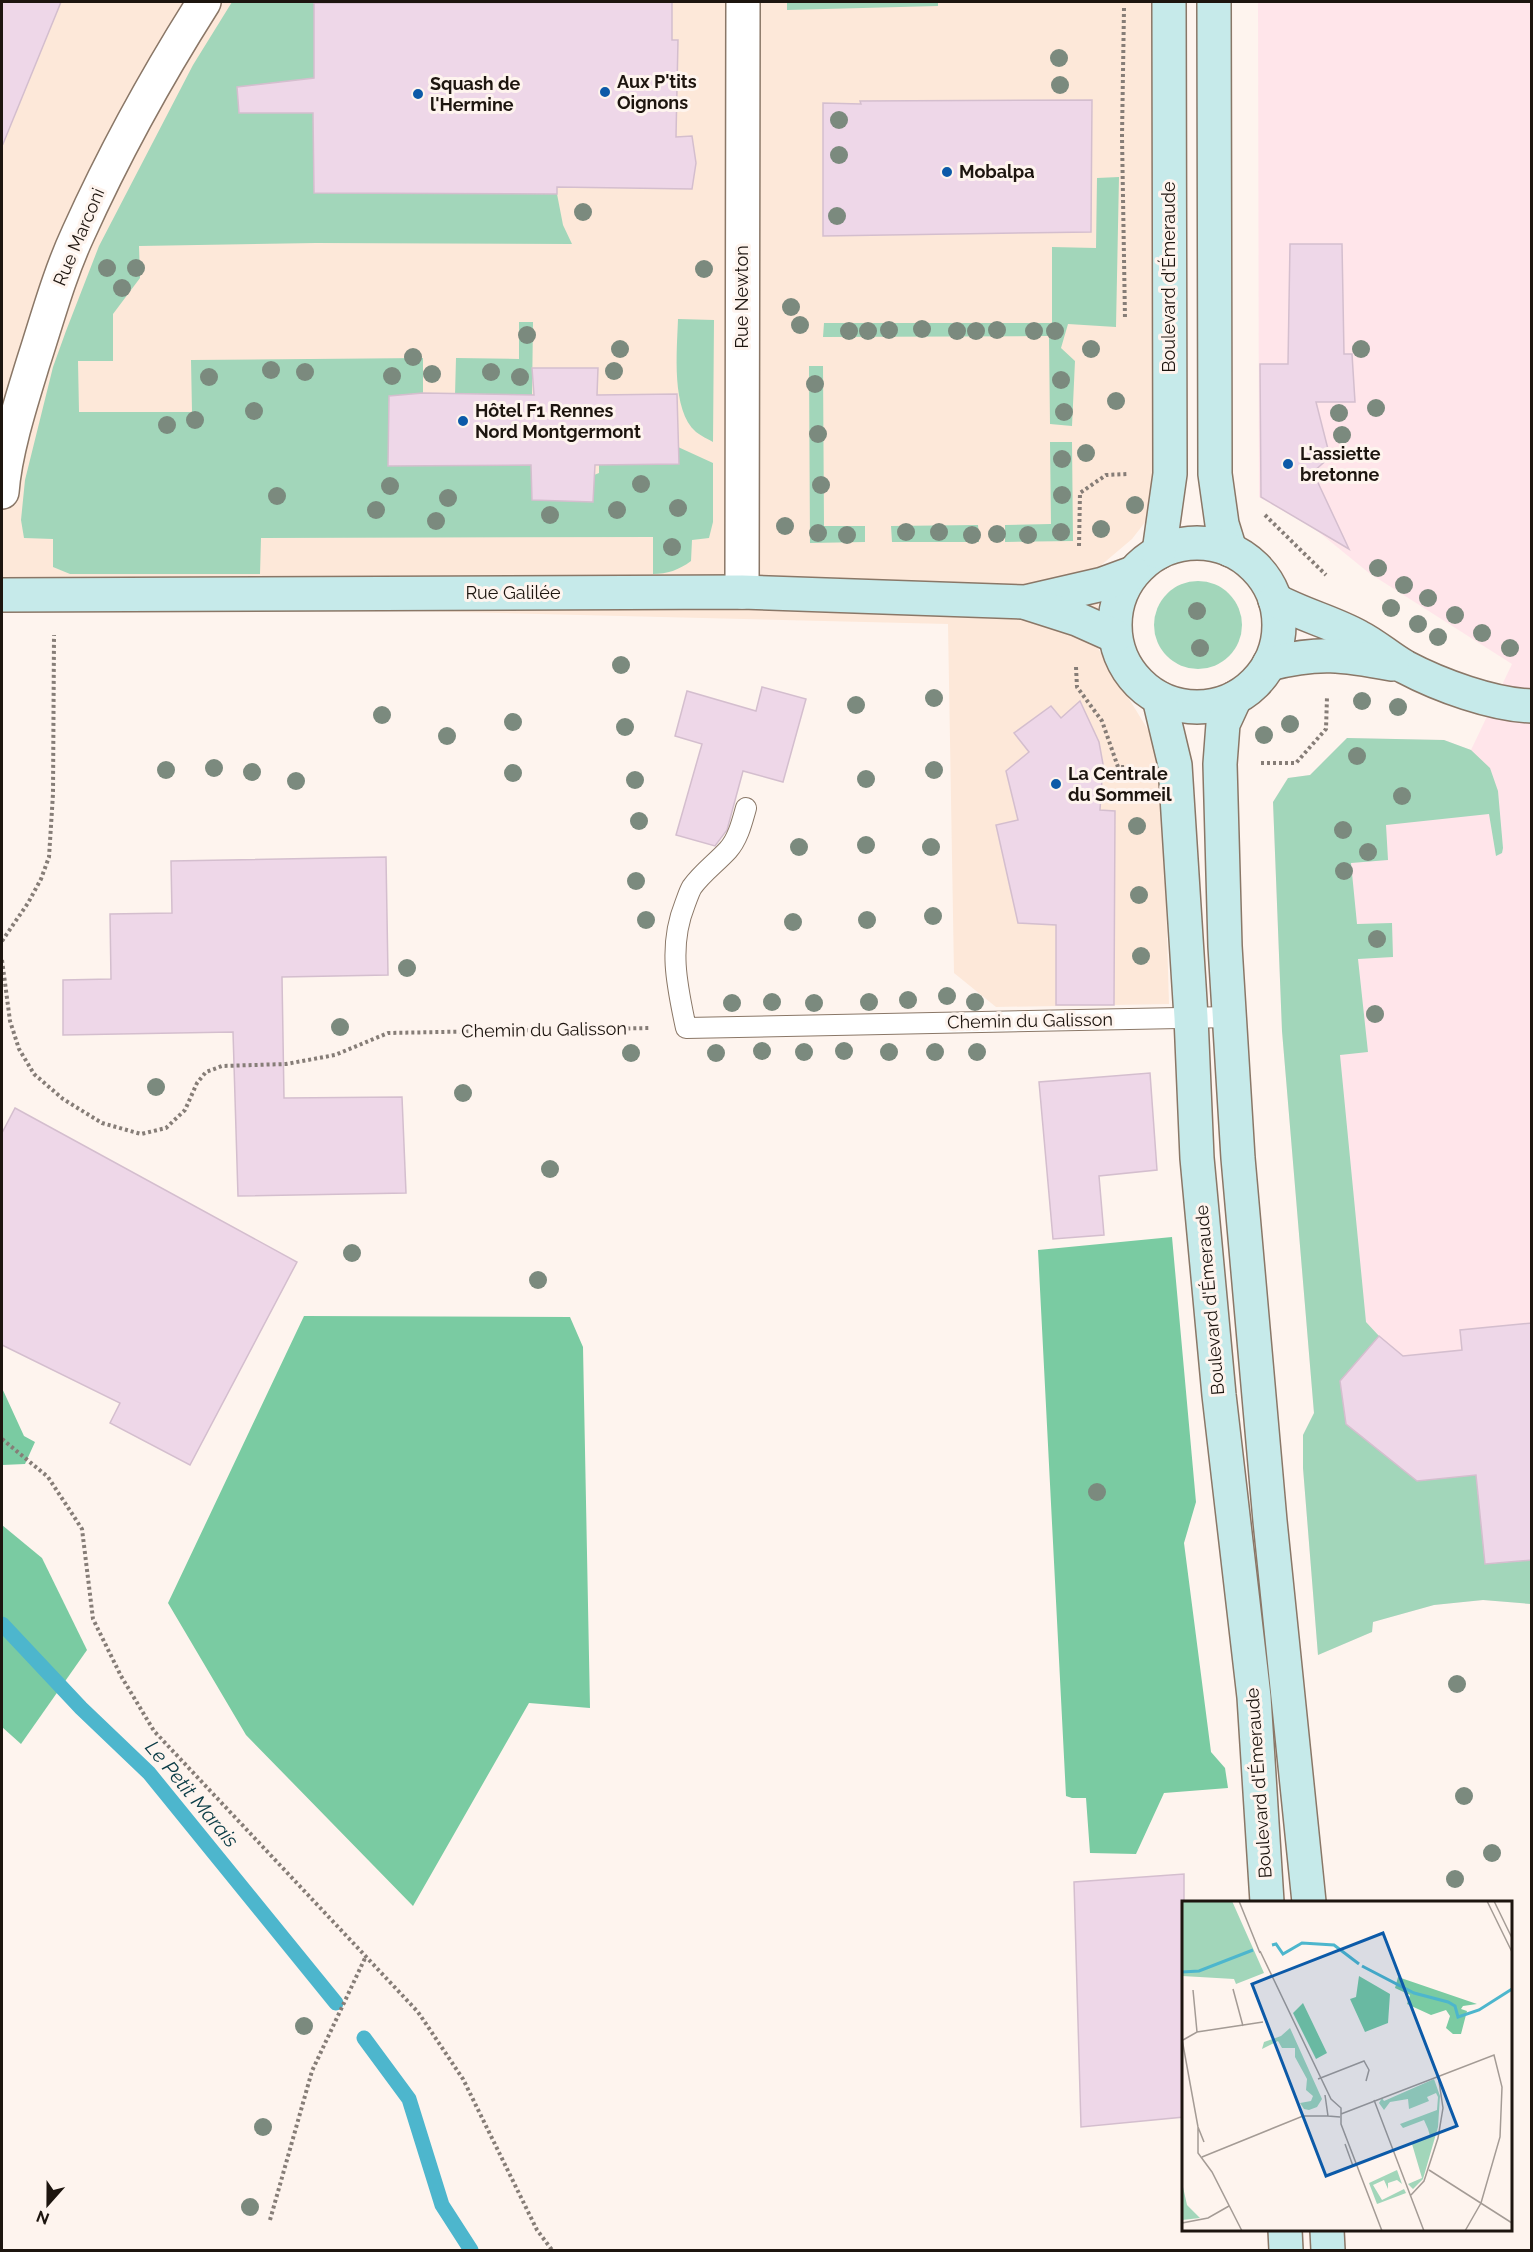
<svg xmlns="http://www.w3.org/2000/svg" width="1533" height="2252" font-family="Raleway,sans-serif">
	<style>
		.commercial { fill: #fde8d9 }
		.industrial { fill: #ffe5ea }
		.green { fill: #a2d6ba }
		.forest { fill: #7acba2 }
		.lines { fill: none; stroke-linecap: round; stroke-linejoin: round }
		.stream { stroke: #4db6cd; stroke-width: 15 }
		.building { fill: #eed7e8; stroke: #d4bece; stroke-width: 1.5 }
		.lane-casing { stroke: #8a7767; stroke-width: 22 }
		.street-casing { stroke: #8a7767; stroke-width: 36 }
		.secondary-casing { stroke: #8a7767; stroke-width: 36 }
		.path { stroke: #867d77; stroke-width: 4; stroke-dasharray: 3 3; stroke-linecap: butt }
		.lane { stroke: #fff; stroke-width: 20 }
		.street { stroke: #fff; stroke-width: 33 }
		.secondary { stroke: #c6eaea; stroke-width: 33 }
		.tree { fill: #7b8a7e }
		.poi-dot { fill: #0c5aa8; stroke: #fef4ee; stroke-width: 2 }
		.labels { text-anchor: middle; stroke-width: 6; stroke-linejoin: round; paint-order: stroke }
		.poi-label { font-size: 18px; font-weight: bold; fill: #1d150f; stroke: #fef4ee; text-anchor: start }
		.street-label { font-size: 18px; fill: #1d150f; stroke: #fef4ee }
		.water-label { font-size: 20px; font-style: italic; fill: #083a44; stroke: #fef4ee }
		.inset-river { fill: none; stroke: #4db6cd; stroke-width: 3 }
		.inset-road { fill: none; stroke: #a49b95; stroke-width: 1.5 }
		.view { fill: #0c5aa8; fill-opacity: 0.15; stroke: #0c5aa8; stroke-width: 3 }
		.inset-edge { fill: none; stroke: #1d150f; stroke-width: 3 }
	</style>
	<rect width="100%" height="100%" fill="#fef4ee"/>
	<!-- commercial -->
	<polygon class="commercial" points="2,2 1158,2 1155,496 1146,521 1132,539 1099,567 1097,647 1150,733 1162,770 1169,1004 996,1007 954,973 948,624 2,601"/>
	<!-- industrial -->
	<polygon class="industrial" points="1258,2 1532,2 1531,1604 1483,1600 1434,1605 1373,1622 1372,1632 1318,1655 1303,1468 1303,1435 1314,1413 1282,1031 1273,802 1288,778 1310,775 1347,738 1444,740 1471,750 1512,664 1369,573 1315,529 1259,497"/>
	<!-- green -->
	<g class="green">
		<path d="M232,2H511L314,3V78L302,80L313,113L314,192L557,194L563,225L572,244L316,243L139,246L140,278L113,314V361H78L79,412H192L191,360L423,358V393L389,396L388,466L531,465L532,500L593,501L594,475L599,473V465L678,464V447L713,463V522L709,538L692,540L691,561C679,570 667,574 653,574V537L261,538L260,574H70L53,567V539L24,538L21,520L25,480L53,367L66,331L99,246L193,65Z"/>
		<polygon points="787,2 938,2 938,6 787,10"/>
		<polygon points="1119,177 1116,327 1068,324 1061,348 1075,361 1072,426 1050,424 1049,336 823,337 824,323 1052,323 1052,247 1096,248 1097,178"/>
		<path d="M678,319L714,320L713,442C708,439 701,436 696,432C671,410 677,351 678,319Z"/>
		<polygon points="519,322 533,322 532,395 455,395 456,358 519,359"/>
		<polygon points="809,366 823,366 824,526 865,526 865,542 810,543"/>
		<polygon points="1050,442 1072,442 1073,541 1005,542 1005,525 1051,524"/>
		<polygon points="978,525 979,542 892,542 891,526"/>
		<circle cx="1198" cy="625" r="44"/>
		<polygon points="1347,738 1444,740 1471,750 1490,768 1498,791 1503,848 1502,853 1496,856 1489,814 1386,825 1388,860 1351,863 1357,924 1392,923 1393,957 1358,959 1368,1052 1340,1055 1366,1322 1379,1336 1340,1381 1346,1424 1417,1481 1476,1475 1485,1564 1531,1560 1531,1604 1483,1600 1434,1605 1373,1622 1372,1632 1318,1655 1303,1468 1303,1435 1314,1413 1282,1031 1273,802 1288,778 1310,775"/>
	</g>
	<!-- forest -->
	<g class="forest">
		<polygon points="1172,1237 1196,1502 1184,1543 1211,1752 1225,1768 1228,1788 1164,1793 1136,1854 1090,1853 1086,1798 1072,1798 1066,1796 1038,1250"/>
		<polygon points="304,1316 570,1317 583,1347 590,1708 529,1703 413,1906 246,1735 168,1603"/>
		<polygon points="2,1388 24,1436 35,1442 25,1464 2,1465"/>
		<polygon points="2,1525 42,1558 87,1650 21,1744 2,1727"/>
	</g>
	<g class="lines">
		<!-- stream -->
		<g class="stream">
			<polyline points="2,1624 81,1708 149,1773 336,2003"/>
			<polyline points="364,2038 409,2099 442,2205 471,2250"/>
		</g>
	</g>
	<!-- building -->
	<g class="building">
		<polygon points="2,2 61,2 3,144 2,143"/>
		<polygon points="672,2 672,40 678,40 676,137 692,136 696,163 692,189 557,187 557,194 314,193 313,113 239,113 237,87 314,78 314,3"/>
		<polygon points="1092,100 1091,232 823,236 823,103 861,104 860,101"/>
		<polygon points="1290,244 1342,244 1344,354 1352,354 1355,402 1316,402 1330,457 1313,472 1349,549 1261,497 1260,364 1288,364"/>
		<polygon points="532,368 598,368 597,395 677,394 679,464 595,465 593,502 532,500 531,465 388,466 389,396 423,393 534,395"/>
		<polygon points="762,687 806,699 783,782 743,771 727,830 715,846 676,835 702,744 675,736 687,691 756,711"/>
		<polygon points="1080,701 1099,742 1103,764 1100,810 1115,811 1114,1005 1056,1005 1056,925 1018,923 996,825 1018,820 1006,771 1029,752 1014,733 1051,706 1061,718"/>
		<polygon points="386,857 388,975 282,977 284,1098 402,1097 406,1193 238,1196 233,1032 63,1035 63,980 111,979 110,914 172,913 171,861"/>
		<polygon points="1150,1073 1157,1170 1099,1176 1104,1235 1053,1239 1039,1082"/>
		<polygon points="15,1108 297,1262 190,1465 110,1423 120,1403 2,1345 2,1133"/>
		<polygon points="1532,1323 1532,1560 1485,1564 1476,1475 1417,1481 1346,1424 1340,1381 1379,1336 1403,1356 1462,1350 1460,1330"/>
		<polygon points="1184,1874 1184,2117 1081,2127 1074,1882"/>
	</g>
	<g class="lines">
		<!-- lane casing -->
		<g class="lane-casing">
			<path id="lane" d="M746,808C742,822 738,839 728,850C716,863 702,873 692,887C689,892 687,899 685,904C668,946 677,986 686,1028L1230,1017"/>
		</g>
		<!-- street casing -->
		<g class="street-casing">
			<g id="street">
				<path d="M2,492C5,452 21,402 33,363C47,320 59,275 78,234C114,154 157,76 204,2"/>
				<polyline points="742,592 743,2"/>
			</g>
		</g>
		<!-- secondary casing -->
		<g class="secondary-casing">
			<g id="secondary">
				<polyline points="1214,2 1215,474 1222,524 1230,550"/>
				<circle cx="1197" cy="625" r="82"/>
				<polyline points="1159,552 1170,474 1169,2"/>
				<polyline points="2,595 742,592 1025,602 1103,584 1133,573"/>
				<path d="M1275,600C1302,615 1332,622 1359,637C1375,645 1389,658 1405,667C1439,685 1493,705 1532,706"/>
				<polyline points="1027,603 1077,619 1115,636"/>
				<path d="M1269,664C1319,651 1343,655 1392,664"/>
				<polyline points="1159,698 1175,765 1191,1017 1197,1158 1219,1395 1254,1697 1267,1902"/>
				<polyline points="1235,698 1223,724 1220,764 1225,946 1238,1158 1270,1521 1309,1902"/>
				<polyline points="1285,2230 1286,2250"/>
				<polyline points="1327,2230 1328,2250"/>
			</g>
		</g>
		<!-- path -->
		<g class="path">
			<polyline points="1124,8 1122,136 1125,319"/>
			<polyline points="1265,515 1326,575"/>
			<polyline points="1079,546 1080,493 1106,475 1128,474"/>
			<polyline points="1076,667 1077,687 1102,721 1118,767 1133,767"/>
			<polyline points="1261,763 1296,763 1326,729 1327,697"/>
			<polyline points="2,941 28,903 41,879 49,857 53,794 54,635"/>
			<polyline points="2,960 10,1021 19,1049 34,1074 63,1099 102,1123 141,1134 166,1128 185,1110 197,1083 206,1072 222,1066 286,1064 335,1055 388,1033 650,1028"/>
			<polyline points="2,1439 48,1477 82,1529 93,1619 121,1676 154,1731 418,2012 463,2079 537,2230 552,2250"/>
			<polyline points="270,2220 312,2071 366,1956"/>
		</g>
		<!-- lane -->
		<use href="#lane" class="lane"/>
		<!-- street -->
		<use href="#street" class="street"/>
		<!-- secondary -->
		<use href="#secondary" class="secondary"/>
	</g>
	<!-- trees -->
	<g class="tree">
		<circle cx="1059" cy="58" r="9"/>
		<circle cx="1060" cy="85" r="9"/>
		<circle cx="839" cy="120" r="9"/>
		<circle cx="839" cy="155" r="9"/>
		<circle cx="583" cy="212" r="9"/>
		<circle cx="837" cy="216" r="9"/>
		<circle cx="107" cy="268" r="9"/>
		<circle cx="136" cy="268" r="9"/>
		<circle cx="704" cy="269" r="9"/>
		<circle cx="122" cy="288" r="9"/>
		<circle cx="791" cy="307" r="9"/>
		<circle cx="800" cy="325" r="9"/>
		<circle cx="922" cy="329" r="9"/>
		<circle cx="889" cy="330" r="9"/>
		<circle cx="997" cy="330" r="9"/>
		<circle cx="849" cy="331" r="9"/>
		<circle cx="868" cy="331" r="9"/>
		<circle cx="957" cy="331" r="9"/>
		<circle cx="976" cy="331" r="9"/>
		<circle cx="1034" cy="331" r="9"/>
		<circle cx="1055" cy="331" r="9"/>
		<circle cx="527" cy="335" r="9"/>
		<circle cx="620" cy="349" r="9"/>
		<circle cx="1091" cy="349" r="9"/>
		<circle cx="1361" cy="349" r="9"/>
		<circle cx="413" cy="357" r="9"/>
		<circle cx="271" cy="370" r="9"/>
		<circle cx="614" cy="371" r="9"/>
		<circle cx="305" cy="372" r="9"/>
		<circle cx="491" cy="372" r="9"/>
		<circle cx="432" cy="374" r="9"/>
		<circle cx="392" cy="376" r="9"/>
		<circle cx="209" cy="377" r="9"/>
		<circle cx="520" cy="377" r="9"/>
		<circle cx="1061" cy="380" r="9"/>
		<circle cx="815" cy="384" r="9"/>
		<circle cx="1116" cy="401" r="9"/>
		<circle cx="1376" cy="408" r="9"/>
		<circle cx="254" cy="411" r="9"/>
		<circle cx="1064" cy="412" r="9"/>
		<circle cx="1339" cy="413" r="9"/>
		<circle cx="195" cy="420" r="9"/>
		<circle cx="167" cy="425" r="9"/>
		<circle cx="818" cy="434" r="9"/>
		<circle cx="1342" cy="435" r="9"/>
		<circle cx="1086" cy="453" r="9"/>
		<circle cx="1062" cy="459" r="9"/>
		<circle cx="641" cy="484" r="9"/>
		<circle cx="821" cy="485" r="9"/>
		<circle cx="390" cy="486" r="9"/>
		<circle cx="1062" cy="495" r="9"/>
		<circle cx="277" cy="496" r="9"/>
		<circle cx="448" cy="498" r="9"/>
		<circle cx="1135" cy="505" r="9"/>
		<circle cx="678" cy="508" r="9"/>
		<circle cx="376" cy="510" r="9"/>
		<circle cx="617" cy="510" r="9"/>
		<circle cx="550" cy="515" r="9"/>
		<circle cx="436" cy="521" r="9"/>
		<circle cx="785" cy="526" r="9"/>
		<circle cx="1101" cy="529" r="9"/>
		<circle cx="906" cy="532" r="9"/>
		<circle cx="939" cy="532" r="9"/>
		<circle cx="1061" cy="532" r="9"/>
		<circle cx="818" cy="533" r="9"/>
		<circle cx="997" cy="534" r="9"/>
		<circle cx="847" cy="535" r="9"/>
		<circle cx="972" cy="535" r="9"/>
		<circle cx="1028" cy="535" r="9"/>
		<circle cx="672" cy="547" r="9"/>
		<circle cx="1378" cy="568" r="9"/>
		<circle cx="1404" cy="585" r="9"/>
		<circle cx="1428" cy="598" r="9"/>
		<circle cx="1391" cy="608" r="9"/>
		<circle cx="1197" cy="611" r="9"/>
		<circle cx="1455" cy="615" r="9"/>
		<circle cx="1418" cy="624" r="9"/>
		<circle cx="1482" cy="633" r="9"/>
		<circle cx="1438" cy="637" r="9"/>
		<circle cx="1200" cy="648" r="9"/>
		<circle cx="1510" cy="648" r="9"/>
		<circle cx="621" cy="665" r="9"/>
		<circle cx="934" cy="698" r="9"/>
		<circle cx="1362" cy="701" r="9"/>
		<circle cx="856" cy="705" r="9"/>
		<circle cx="1398" cy="707" r="9"/>
		<circle cx="382" cy="715" r="9"/>
		<circle cx="513" cy="722" r="9"/>
		<circle cx="1290" cy="724" r="9"/>
		<circle cx="625" cy="727" r="9"/>
		<circle cx="1264" cy="735" r="9"/>
		<circle cx="447" cy="736" r="9"/>
		<circle cx="1357" cy="756" r="9"/>
		<circle cx="214" cy="768" r="9"/>
		<circle cx="166" cy="770" r="9"/>
		<circle cx="934" cy="770" r="9"/>
		<circle cx="252" cy="772" r="9"/>
		<circle cx="513" cy="773" r="9"/>
		<circle cx="866" cy="779" r="9"/>
		<circle cx="635" cy="780" r="9"/>
		<circle cx="296" cy="781" r="9"/>
		<circle cx="1402" cy="796" r="9"/>
		<circle cx="639" cy="821" r="9"/>
		<circle cx="1137" cy="826" r="9"/>
		<circle cx="1343" cy="830" r="9"/>
		<circle cx="866" cy="845" r="9"/>
		<circle cx="799" cy="847" r="9"/>
		<circle cx="931" cy="847" r="9"/>
		<circle cx="1368" cy="852" r="9"/>
		<circle cx="1344" cy="871" r="9"/>
		<circle cx="636" cy="881" r="9"/>
		<circle cx="1139" cy="895" r="9"/>
		<circle cx="933" cy="916" r="9"/>
		<circle cx="646" cy="920" r="9"/>
		<circle cx="867" cy="920" r="9"/>
		<circle cx="793" cy="922" r="9"/>
		<circle cx="1377" cy="939" r="9"/>
		<circle cx="1141" cy="956" r="9"/>
		<circle cx="407" cy="968" r="9"/>
		<circle cx="947" cy="996" r="9"/>
		<circle cx="908" cy="1000" r="9"/>
		<circle cx="772" cy="1002" r="9"/>
		<circle cx="869" cy="1002" r="9"/>
		<circle cx="975" cy="1002" r="9"/>
		<circle cx="732" cy="1003" r="9"/>
		<circle cx="814" cy="1003" r="9"/>
		<circle cx="1375" cy="1014" r="9"/>
		<circle cx="340" cy="1027" r="9"/>
		<circle cx="762" cy="1051" r="9"/>
		<circle cx="844" cy="1051" r="9"/>
		<circle cx="804" cy="1052" r="9"/>
		<circle cx="889" cy="1052" r="9"/>
		<circle cx="935" cy="1052" r="9"/>
		<circle cx="977" cy="1052" r="9"/>
		<circle cx="631" cy="1053" r="9"/>
		<circle cx="716" cy="1053" r="9"/>
		<circle cx="156" cy="1087" r="9"/>
		<circle cx="463" cy="1093" r="9"/>
		<circle cx="550" cy="1169" r="9"/>
		<circle cx="352" cy="1253" r="9"/>
		<circle cx="538" cy="1280" r="9"/>
		<circle cx="1097" cy="1492" r="9"/>
		<circle cx="1457" cy="1684" r="9"/>
		<circle cx="1464" cy="1796" r="9"/>
		<circle cx="1492" cy="1853" r="9"/>
		<circle cx="1455" cy="1879" r="9"/>
		<circle cx="304" cy="2026" r="9"/>
		<circle cx="263" cy="2127" r="9"/>
		<circle cx="250" cy="2207" r="9"/>
	</g>
	<!-- markers -->
	<g class="poi-dot">
		<circle cx="605" cy="92" r="6"/>
		<circle cx="418" cy="94" r="6"/>
		<circle cx="947" cy="172" r="6"/>
		<circle cx="463" cy="421" r="6"/>
		<circle cx="1288" cy="464" r="6"/>
		<circle cx="1056" cy="784" r="6"/>
	</g>
	<g class="labels">
		<!-- poi labels -->
		<g class="poi-label">
			<text x="617" y="88">Aux P'tits<tspan x="617" dy="21">Oignons</tspan></text>
			<text x="430" y="90">Squash de<tspan x="430" dy="21">l'Hermine</tspan></text>
			<text x="959" y="178">Mobalpa</text>
			<text x="475" y="417">Hôtel F1 Rennes<tspan x="475" dy="21">Nord Montgermont</tspan></text>
			<text x="1300" y="460">L'assiette<tspan x="1300" dy="21">bretonne</tspan></text>
			<text x="1068" y="780">La Centrale<tspan x="1068" dy="21">du Sommeil</tspan></text>
		</g>
		<!-- street labels -->
		<g class="street-label">
			<text transform="translate(79 237) rotate(-67)" y="6">Rue Marconi</text>
			<text transform="translate(1169 277) rotate(-90)" y="6">Boulevard d'Émeraude</text>
			<text transform="translate(742 297) rotate(-90)" y="6">Rue Newton</text>
			<text x="513" y="599">Rue Galilée</text>
			<text transform="translate(1030 1021) rotate(-1)" y="6">Chemin du Galisson</text>
			<text transform="translate(544 1030) rotate(-1)" y="6">Chemin du Galisson</text>
			<text transform="translate(1210 1300) rotate(-95)" y="6">Boulevard d'Émeraude</text>
			<text transform="translate(1259 1783) rotate(-94)" y="6">Boulevard d'Émeraude</text>
		</g>
		<!-- water labels -->
		<g class="water-label">
			<text transform="translate(192 1794) rotate(50)" y="7">Le Petit Marais</text>
		</g>
	</g>
	<!-- overview -->
	<g transform="translate(1182 1901)">
		<rect width="330" height="330" fill="#fef4ee"/>
		<path d="M0,0H50L82,72L54,83L52,78L0,75ZM108,127L140,198L135,206L127,209L122,208L118,202L129,200L131,195L124,189L125,178L113,156V147H100L96,140L80,148L82,141L99,135ZM252,178L258,195L256,226L241,278L231,288L226,283L240,277L230,243L248,235L246,228L242,219L221,227L218,223L255,209L256,196L254,192L245,196L247,200L227,208L226,198L208,201L202,209L197,202L200,197L202,200ZM215,269L220,283L215,279L206,282V288L202,279L191,284L200,299L222,288L224,292L195,303L187,282ZM1,286L5,304L18,317L0,319Z" fill="#a2d6ba"/>
		<path d="M177,75L208,93L206,122L183,131L168,98L174,96ZM216,76L295,103L281,105L279,108L285,110L279,133H271L264,127L268,115L264,109L249,114L225,103L228,94L213,87ZM121,102L145,152L134,158L111,112Z" fill="#7acba2"/>
		<path class="inset-river" d="M90,44L94,43L101,53L120,42L152,44L177,63M180,65L232,92L266,101L273,105L276,116L297,109L330,88M0,71L17,70L71,49"/>
		<path class="inset-road" d="M57,0L78,52M305,0L330,51M312,0L330,37M78,50L149,198L159,207V223L200,330M51,88L61,125M11,89L15,131M0,138L16,226L22,241M1,139L15,131L81,121M136,178L182,160L187,169L184,180M143,194L146,215L158,216M192,199L242,330M159,213L312,154L320,186L318,236L299,302L283,330M16,226V252L30,271L60,330M163,243L171,265M20,256L121,215H146M247,269L330,322M229,294L242,280L256,237L261,207L256,174M0,322L26,317L47,305"/>
		<path class="view" d="M201,32L275,225L144,275L70,83Z"/>
		<rect width="330" height="330" class="inset-edge"/>
	</g>
	<!-- border -->
	<rect width="1533" height="2252" fill="none" stroke="#1d150f" stroke-width="6"/>
	<!-- north arrow -->
	<g transform="translate(48 2204) rotate(201)" stroke="#fef4ee" stroke-width="4.5" paint-order="stroke">
	<path d="M0-4.5L10 22L0 15L-10 22Z" fill="#1d150f"/>
	<text y="-9" font-size="16" font-weight="bold" text-anchor="middle" fill="#1d150f">N</text>
	</g>
</svg>
